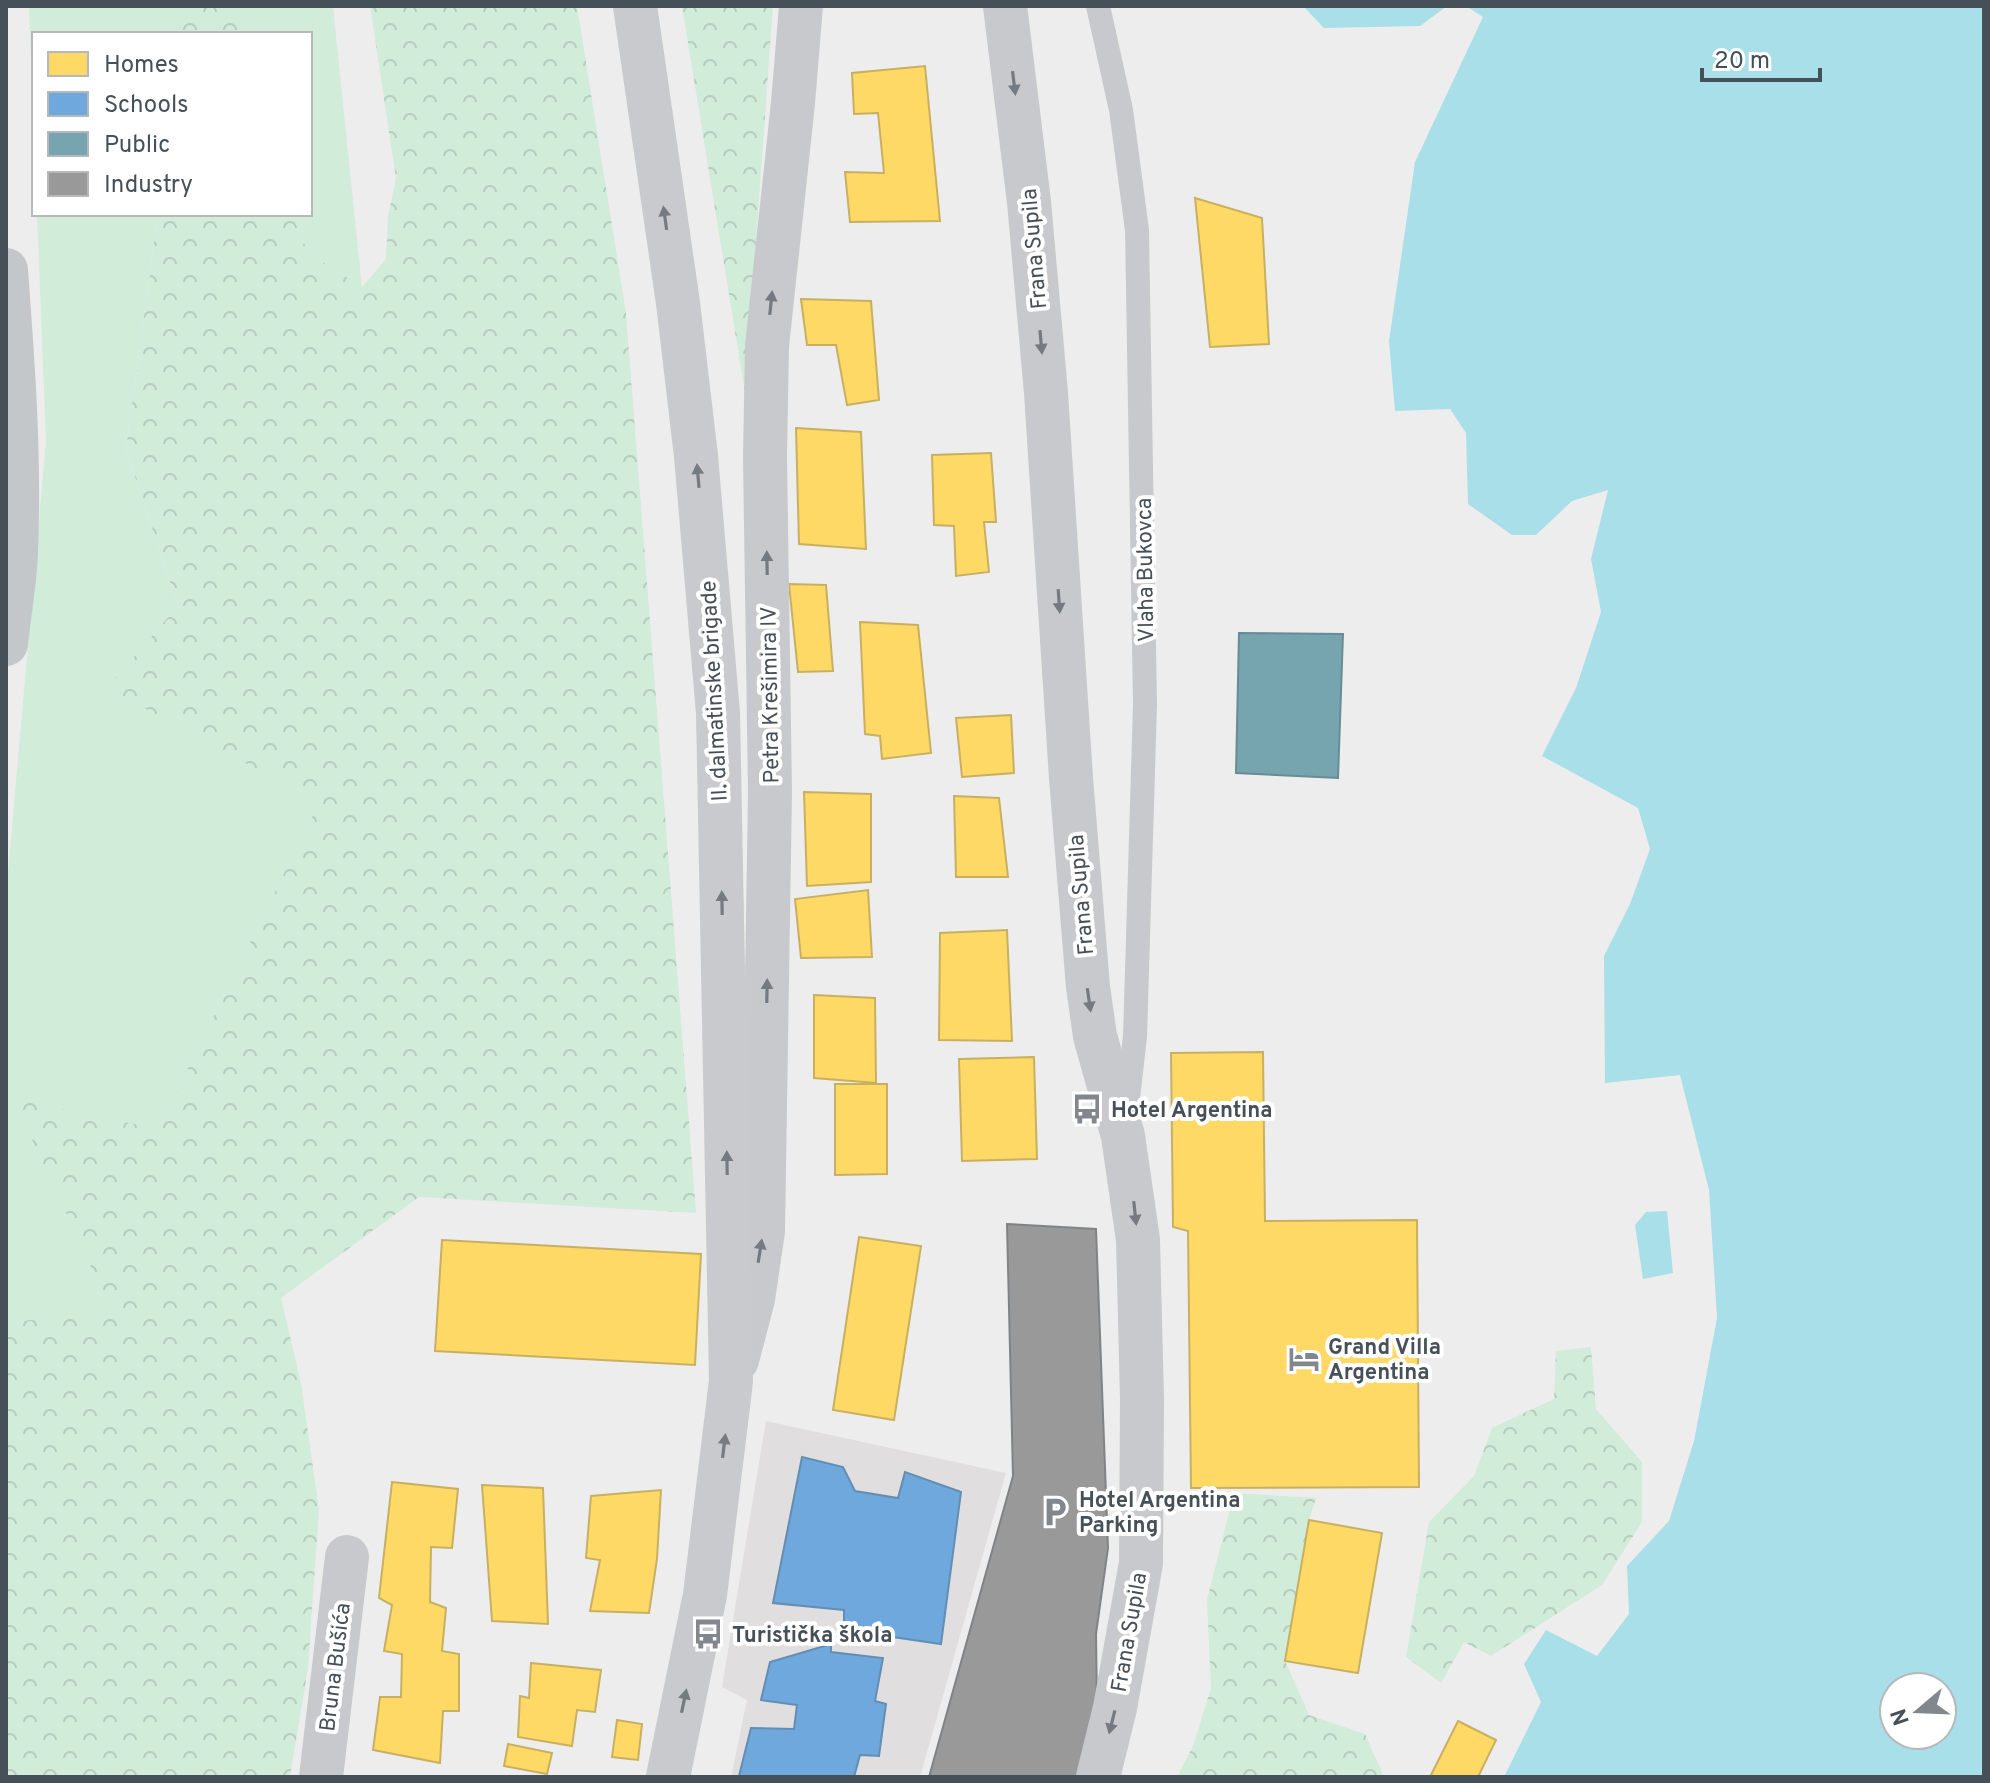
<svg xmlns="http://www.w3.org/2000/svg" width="1990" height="1783" font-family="Overpass,sans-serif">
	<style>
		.education { fill: #e0dede }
		.green { fill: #d2ecda }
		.forest { fill: url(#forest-crowns) }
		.water { fill: #a9dfe8; fill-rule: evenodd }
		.homes { fill: #ffd966; stroke: #c8b062; stroke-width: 2 }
		.schools { fill: #6fa8dc; stroke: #638eb4; stroke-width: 2 }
		.public { fill: #76a5af; stroke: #688c95; stroke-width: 2 }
		.industry { fill: #999; stroke: #808386; stroke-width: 2 }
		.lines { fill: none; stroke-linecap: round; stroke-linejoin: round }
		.lane { stroke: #c7c9cc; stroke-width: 24 }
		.street { stroke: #c7c9cc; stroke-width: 44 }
		.secondary { stroke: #c8cacd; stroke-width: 44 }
		.primary { stroke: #c4c7ca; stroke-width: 44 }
		.oneway { fill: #737a81 }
		.oneway2 { fill: #747b81 }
		.labels { text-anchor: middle; stroke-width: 8; stroke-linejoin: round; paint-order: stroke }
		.street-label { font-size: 22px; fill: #465058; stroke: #fff }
		.poi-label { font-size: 22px; font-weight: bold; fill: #465058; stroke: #fff; text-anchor: start }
	</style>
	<defs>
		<pattern id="forest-crowns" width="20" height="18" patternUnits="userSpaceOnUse" patternTransform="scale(2)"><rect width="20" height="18" fill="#d2ecda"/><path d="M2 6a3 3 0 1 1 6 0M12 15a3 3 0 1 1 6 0" fill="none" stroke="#b6ccbd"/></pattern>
	</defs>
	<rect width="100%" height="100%" fill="#eeeded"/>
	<!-- education -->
	<polygon class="education" points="766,1421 1006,1473 920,1777 731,1777 747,1700 722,1687"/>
	<!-- green -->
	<g class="green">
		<polygon points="29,6 187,6 163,34 34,34 34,137"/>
		<polygon points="221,6 333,6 362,288 308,253 292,214 310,214 310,34 257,34 259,26"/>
		<polygon points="37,214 158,214 126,449 178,606 108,688 320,802 158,1129 111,1311 6,1323 6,895 46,441"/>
	</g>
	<!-- forest -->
	<g class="forest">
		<polygon points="187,6 221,6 259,26 257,34 163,34"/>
		<polygon points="370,6 577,6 626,313 696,1213 419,1197 281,1298 301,1383 319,1510 308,1668 290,1777 6,1777 6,1323 111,1310 13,1099 158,1129 319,803 107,688 178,606 126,449 158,214 292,214 308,253 362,287 386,259 388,216 396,178"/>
		<polygon points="682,6 773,6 745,393"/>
		<polygon points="1591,1347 1596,1409 1642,1462 1642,1522 1602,1585 1491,1656 1464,1642 1441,1683 1406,1657 1429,1522 1474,1476 1492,1428 1554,1399 1556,1351"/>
		<polygon points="1234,1493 1316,1498 1309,1520 1285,1661 1309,1715 1365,1734 1384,1777 1177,1777 1193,1746 1211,1688 1207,1600"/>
	</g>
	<!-- water -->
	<g class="water">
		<polygon points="1303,6 1447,6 1420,26 1324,28"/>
		<path d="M1466,6H1984V1777H1504L1541,1702L1524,1664L1546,1630L1597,1656L1629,1614L1627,1566L1669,1521L1694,1441L1717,1318L1709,1190L1680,1075L1605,1083L1604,956L1630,904L1650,849L1638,808L1542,756L1576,688L1601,612L1591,559L1608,490L1572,501L1536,535H1512L1468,504L1466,433L1450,409L1395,411L1389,341L1415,162L1483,17ZM1894,1687H1942V1735H1894Z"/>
		<polygon points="1667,1211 1673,1273 1643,1279 1635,1225 1646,1212"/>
	</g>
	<!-- homes -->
	<g class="homes">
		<polygon points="925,66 940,221 850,222 845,172 884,173 878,113 854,114 852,73"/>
		<polygon points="1195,198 1262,218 1269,344 1210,347"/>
		<polygon points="801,299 871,301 879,400 847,405 836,345 807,345"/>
		<polygon points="796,428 861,432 866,549 799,544"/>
		<polygon points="991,453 996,522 984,522 989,572 956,576 954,526 934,525 932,455"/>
		<polygon points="789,584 826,585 833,671 798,672"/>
		<polygon points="860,622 918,625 931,753 882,759 880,736 865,734"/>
		<polygon points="1011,715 1014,773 962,777 956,718"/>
		<polygon points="804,792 871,794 871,882 807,886"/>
		<polygon points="954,796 999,798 1008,877 956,877"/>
		<polygon points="868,890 872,957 801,958 795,899"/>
		<polygon points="1007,930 1012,1041 939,1040 940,933"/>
		<polygon points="814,995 875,998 876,1083 814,1078"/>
		<polygon points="1263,1052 1265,1221 1417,1220 1419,1487 1191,1488 1188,1231 1173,1227 1171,1053"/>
		<polygon points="1034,1057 1037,1159 962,1161 959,1059"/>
		<polygon points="835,1084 887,1084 887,1174 835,1175"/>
		<polygon points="859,1237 921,1246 894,1420 833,1410"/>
		<polygon points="442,1240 701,1254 695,1365 435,1351"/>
		<polygon points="392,1482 458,1489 452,1548 431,1547 430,1602 446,1608 442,1651 459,1654 459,1711 443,1711 440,1763 373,1750 380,1697 401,1697 402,1654 384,1651 392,1605 379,1598"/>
		<polygon points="482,1485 543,1488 548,1624 492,1621"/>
		<polygon points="661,1490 657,1559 649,1613 590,1611 600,1560 586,1558 591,1496"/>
		<polygon points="1309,1520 1382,1533 1358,1673 1285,1661"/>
		<polygon points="531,1663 601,1670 595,1712 577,1710 572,1746 518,1737 520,1696 529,1698"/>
		<polygon points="617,1720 642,1724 638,1760 612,1757"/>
		<polygon points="1458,1721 1496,1740 1478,1777 1430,1777"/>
		<polygon points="508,1744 552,1753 547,1774 504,1766"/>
	</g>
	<!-- schools -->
	<g class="schools">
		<polygon points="802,1457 843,1467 855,1491 898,1498 905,1472 961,1492 941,1644 844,1630 844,1610 773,1603"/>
		<polygon points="831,1644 831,1652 883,1658 875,1701 886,1704 879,1756 860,1755 854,1777 739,1776 751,1728 794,1729 797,1705 761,1700 770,1662"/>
	</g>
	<!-- public -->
	<polygon class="public" points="1239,633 1343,634 1338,778 1236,773"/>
	<!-- industry -->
	<polygon class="industry" points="1007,1224 1096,1229 1108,1548 1096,1634 1097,1709 1077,1777 929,1777 1013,1476"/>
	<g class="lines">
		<!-- lane -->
		<polyline class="lane" points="1098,6 1121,110 1137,230 1145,704 1135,1037 1126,1115"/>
		<!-- street -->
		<g class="street">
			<polyline points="1005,6 1029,202 1046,393 1071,778 1088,987 1095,1036 1123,1136 1138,1240 1142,1399 1141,1563 1115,1708 1098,1777"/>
			<polyline points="737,1360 753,1299 763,1231 770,792 765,457 767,346 793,103 801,6"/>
			<polyline points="321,1777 347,1557"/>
		</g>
		<!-- secondary -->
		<polyline class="secondary" points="635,6 678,303 696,456 718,713 731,1381 705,1595 668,1777"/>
		<!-- primary -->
		<path class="primary" d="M6,270C13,364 20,458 16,552C15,583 9,613 6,644"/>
	</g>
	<!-- one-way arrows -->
	<defs><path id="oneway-solid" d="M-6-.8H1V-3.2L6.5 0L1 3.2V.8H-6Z" transform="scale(2)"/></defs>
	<g class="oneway">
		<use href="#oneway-solid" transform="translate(1014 83) rotate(83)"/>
		<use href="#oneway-solid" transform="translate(771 303) rotate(-84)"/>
		<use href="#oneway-solid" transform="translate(1041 342) rotate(85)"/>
		<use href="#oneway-solid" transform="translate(767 563) rotate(-91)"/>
		<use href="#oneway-solid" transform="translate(1059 601) rotate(86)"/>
		<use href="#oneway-solid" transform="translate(767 991) rotate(-89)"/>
		<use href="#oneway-solid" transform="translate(1089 1000) rotate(82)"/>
		<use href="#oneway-solid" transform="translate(1135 1213) rotate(84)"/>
		<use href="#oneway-solid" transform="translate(760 1251) rotate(-81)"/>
		<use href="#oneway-solid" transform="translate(1112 1722) rotate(104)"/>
	</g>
	<g class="oneway2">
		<use href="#oneway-solid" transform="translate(665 218) rotate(-98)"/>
		<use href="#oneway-solid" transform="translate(698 476) rotate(-95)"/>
		<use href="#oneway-solid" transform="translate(722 903) rotate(-91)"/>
		<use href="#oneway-solid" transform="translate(727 1163) rotate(-91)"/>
		<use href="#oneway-solid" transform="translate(724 1446) rotate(-83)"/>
		<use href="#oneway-solid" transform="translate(684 1701) rotate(-78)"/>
	</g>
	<!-- icons -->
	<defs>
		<g id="bus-bare" transform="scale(2.4)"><path d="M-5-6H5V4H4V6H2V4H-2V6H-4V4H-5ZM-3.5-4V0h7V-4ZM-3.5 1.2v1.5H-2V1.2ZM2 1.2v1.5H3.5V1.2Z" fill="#81878c" stroke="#fff" stroke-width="2.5" paint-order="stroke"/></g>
		<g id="hotel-bare" transform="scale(2.4)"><path d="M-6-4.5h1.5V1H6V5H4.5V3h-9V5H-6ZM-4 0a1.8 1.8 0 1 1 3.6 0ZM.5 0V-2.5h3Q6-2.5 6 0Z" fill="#81878c" stroke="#fff" stroke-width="2.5" paint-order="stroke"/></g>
		<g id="parking-bare" transform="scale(2.4)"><path d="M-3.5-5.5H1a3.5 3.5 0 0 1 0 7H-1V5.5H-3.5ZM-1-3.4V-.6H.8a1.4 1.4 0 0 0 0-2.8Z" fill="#81878c" stroke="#fff" stroke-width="2.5" paint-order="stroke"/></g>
	</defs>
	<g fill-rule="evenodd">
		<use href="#bus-bare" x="1087" y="1109"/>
		<use href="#hotel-bare" x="1304" y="1359"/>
		<use href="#parking-bare" x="1055" y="1512"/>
		<use href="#bus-bare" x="708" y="1634"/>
	</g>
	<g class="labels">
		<!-- street labels -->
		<g class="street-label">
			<text transform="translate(1033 249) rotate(-95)" y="8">Frana Supila</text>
			<text transform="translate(1144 570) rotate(-91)" y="8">Vlaha Bukovca</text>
			<text transform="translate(713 691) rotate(-93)" y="8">II. dalmatinske brigade</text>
			<text transform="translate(769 695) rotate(-91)" y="8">Petra Krešimira IV</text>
			<text transform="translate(1080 895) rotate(-95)" y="8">Frana Supila</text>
			<text transform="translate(1128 1632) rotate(-80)" y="8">Frana Supila</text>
			<text transform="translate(334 1667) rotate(-83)" y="8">Bruna Bušića</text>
		</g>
		<!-- poi labels -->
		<g class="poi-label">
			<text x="1111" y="1117">Hotel Argentina</text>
			<text x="1328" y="1354">Grand Villa<tspan x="1328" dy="25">Argentina</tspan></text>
			<text x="1079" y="1507">Hotel Argentina<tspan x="1079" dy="25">Parking</tspan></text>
			<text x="732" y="1642">Turistička škola</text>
		</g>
	</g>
	<!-- border -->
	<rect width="1990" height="1783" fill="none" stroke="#465058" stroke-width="16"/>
	<!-- legend -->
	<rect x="32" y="32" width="280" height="184" fill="#ffffff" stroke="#b5b9bc" stroke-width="2"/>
	<rect x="48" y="52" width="40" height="24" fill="#ffd966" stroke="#b5b9bc" stroke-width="2"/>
	<text x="104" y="72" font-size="24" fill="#465058">Homes</text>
	<rect x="48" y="92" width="40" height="24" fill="#6fa8dc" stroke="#b5b9bc" stroke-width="2"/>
	<text x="104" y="112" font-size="24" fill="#465058">Schools</text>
	<rect x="48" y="132" width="40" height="24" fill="#76a5af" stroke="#b5b9bc" stroke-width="2"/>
	<text x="104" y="152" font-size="24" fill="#465058">Public</text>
	<rect x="48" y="172" width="40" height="24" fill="#999999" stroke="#b5b9bc" stroke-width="2"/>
	<text x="104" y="192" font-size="24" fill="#465058">Industry</text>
	<!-- north arrow -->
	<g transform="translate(1918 1711) rotate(251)"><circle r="38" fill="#ffffff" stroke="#b5b9bc" stroke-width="2"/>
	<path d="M0-6L14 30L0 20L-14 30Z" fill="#81878c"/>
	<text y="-12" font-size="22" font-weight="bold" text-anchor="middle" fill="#465058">N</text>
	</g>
	<!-- scale -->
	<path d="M1702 68v12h118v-12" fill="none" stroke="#465058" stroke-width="4"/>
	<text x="1714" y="68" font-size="24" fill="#465058" stroke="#ffffff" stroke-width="6" paint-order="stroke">20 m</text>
</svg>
